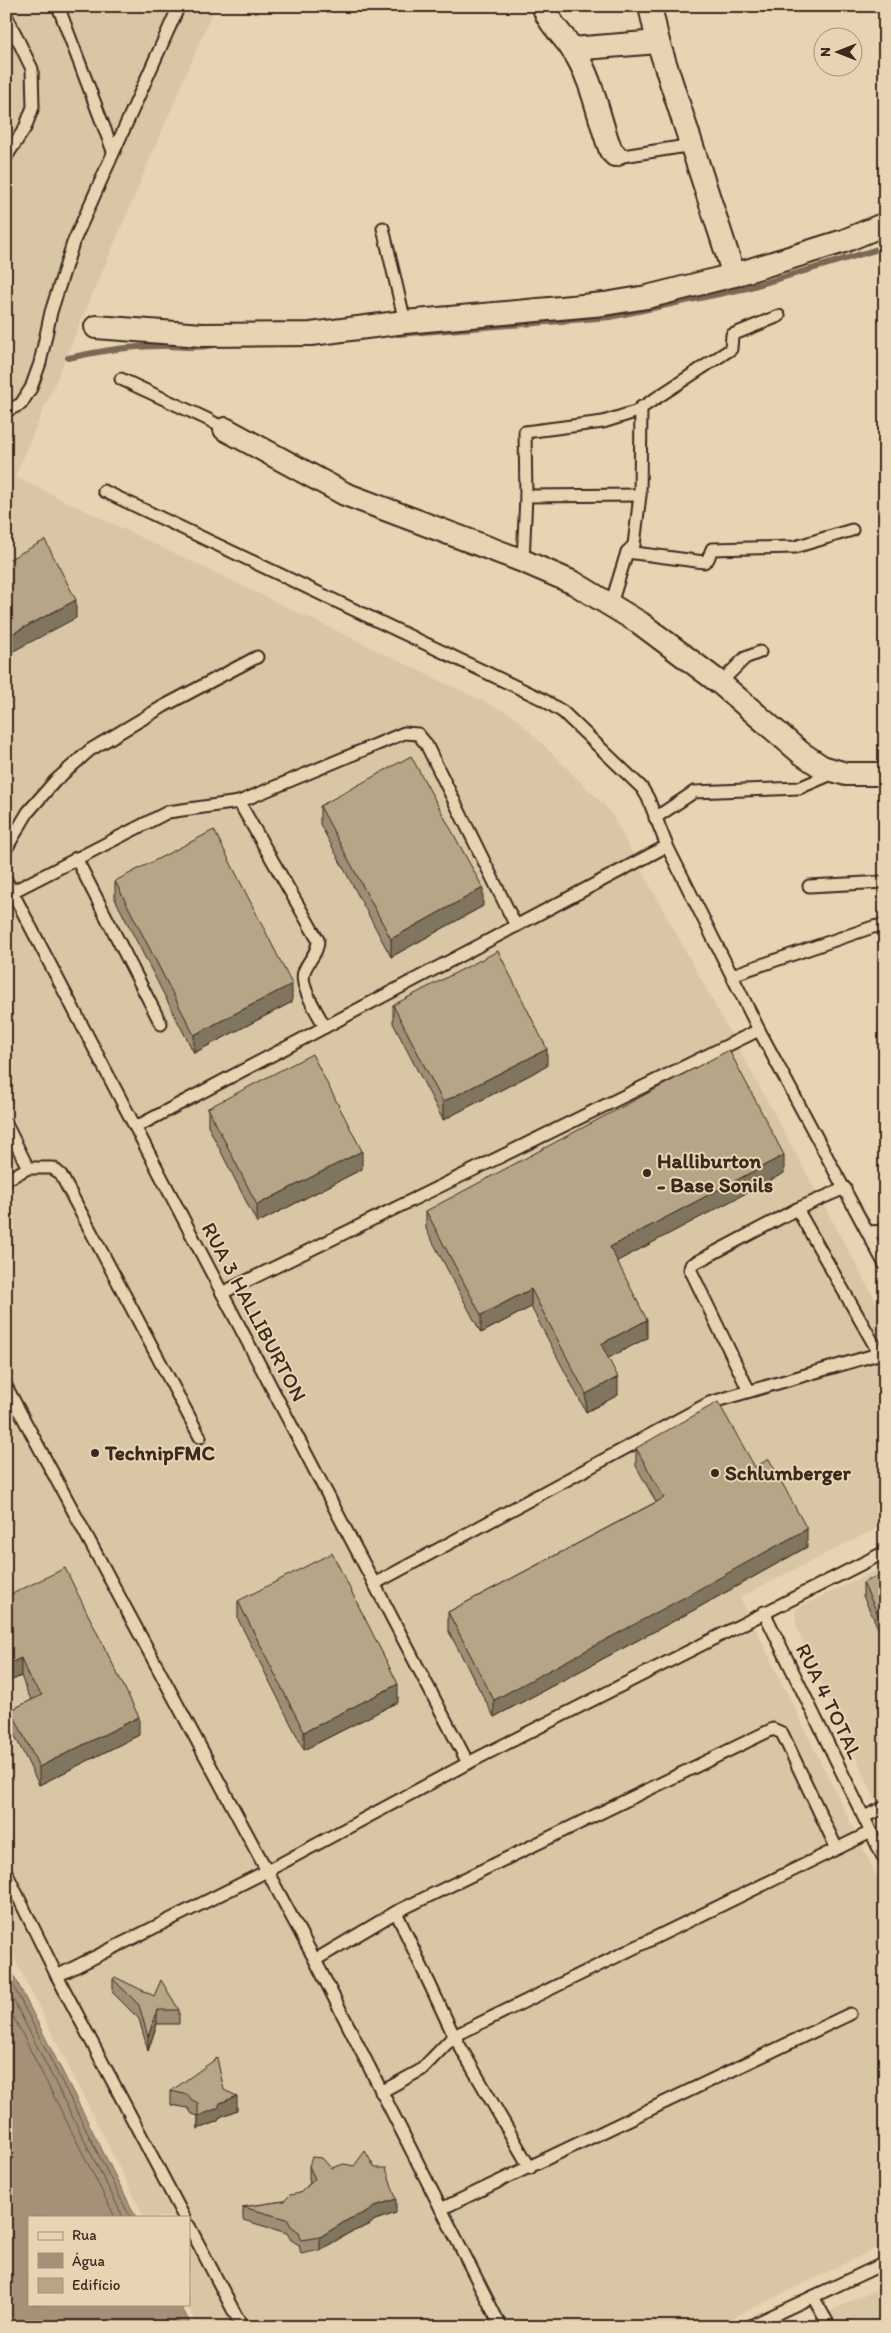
<svg xmlns="http://www.w3.org/2000/svg" width="891" height="2333" font-family="Itim,sans-serif">
	<style>
		.built { fill: #d9c6a5 }
		.water { fill: #a49178; stroke: #7a6854 }
		.lines { fill: none; stroke-linecap: round; stroke-linejoin: round }
		.shore { stroke: #655342; stroke-width: 1 }
		.stream { stroke: #7a6854; stroke-width: 6 }
		.service-casing { stroke: #3b2a1e; stroke-width: 15 }
		.minor-casing { stroke: #3b2a1e; stroke-width: 26 }
		.service { stroke: #e8d4b2; stroke-width: 11 }
		.minor { stroke: #e8d4b2; stroke-width: 22 }
		.wall { fill: #9d8e75; stroke: #3b2a1e }
		.shaded-wall { fill: #80745f; stroke: #3b2a1e }
		.building { fill: #b7a588; stroke: #3b2a1e }
		.poi-dot { fill: #3b2a1e; stroke: #e8d4b2; stroke-width: 2 }
		.labels { text-anchor: middle; stroke-width: 4; stroke-linejoin: round; paint-order: stroke }
		.poi-label { font-size: 21px; font-weight: bold; fill: #3b2a1e; stroke: #e8d4b2; text-anchor: start }
		.street-label { font-size: 21px; fill: #3b2a1e; stroke: #e8d4b2 }
	</style>
	<rect width="100%" height="100%" fill="#e8d4b2"/>
	<filter id="ink" filterUnits="userSpaceOnUse"><feTurbulence type="fractalNoise" baseFrequency=".02" numOctaves="2"/><feDisplacementMap in="SourceGraphic" scale="10" xChannelSelector="R" yChannelSelector="G"/><feConvolveMatrix kernelMatrix="1 2 1 2 8 2 1 2 1" color-interpolation-filters="sRGB"/></filter>
	<g filter="url(#ink)">
		<!-- built -->
		<g class="built">
			<polygon points="6,6 215,6 15,477 514,716 609,810 885,1318 885,1524 740,1597 885,1893 885,2244 714,2327 199,2327 187,2304 189,2217 144,2217 6,1942"/>
			<polygon points="885,1566 885,1821 797,1629 795,1609"/>
			<polygon points="885,2284 885,2327 799,2327"/>
		</g>
		<!-- water -->
		<polygon class="water" points="6,1960 136,2217 29,2217 29,2304 180,2304 192,2327 6,2327"/>
		<g class="lines">
			<!-- shore -->
			<g class="shore">
				<polyline points="6,1971 130,2217"/>
				<polyline points="6,1985 123,2217"/>
				<polyline points="6,2002 115,2217"/>
			</g>
			<!-- stream -->
			<g class="stream">
				<polyline points="398,334 610,317 747,288 885,247"/>
				<path d="M68,358C101,351 134,345 168,346C185,347 196,348 214,345"/>
			</g>
			<!-- service casing -->
			<g class="service-casing">
				<g id="service">
					<polyline points="58,6 113,151"/>
					<polyline points="6,15 32,69 33,107 25,128 6,157"/>
					<polyline points="615,155 623,156 693,145"/>
					<polyline points="383,228 405,322"/>
					<polyline points="121,379 207,419 225,429"/>
					<polyline points="6,411 21,404 31,388 40,363 51,312 73,243 179,6"/>
					<polyline points="104,491 542,699 563,712 642,788 648,798 667,846 759,1030 885,1265"/>
					<polyline points="526,496 640,495"/>
					<polyline points="627,552 704,562 708,559 712,549 795,547 852,530"/>
					<polyline points="523,561 526,496 525,432 603,422 635,412 731,349 732,335 779,316"/>
					<polyline points="611,604 627,552 634,545 640,495 641,407"/>
					<polyline points="720,683 745,658 760,652"/>
					<path d="M239,802L318,940C318,954 308,960 304,972C299,986 319,1015 325,1027"/>
					<polyline points="655,818 694,792 799,788 834,773"/>
					<polyline points="6,849 28,812 55,781 90,750 164,706 257,657"/>
					<polyline points="76,858 161,1024"/>
					<polyline points="6,880 468,1763"/>
					<polyline points="809,886 885,882"/>
					<polyline points="8,894 168,812 239,802 404,733 418,734 426,744 516,926"/>
					<polyline points="732,975 873,927 885,925"/>
					<polyline points="6,1124 28,1168 53,1168 61,1175 200,1437"/>
					<polyline points="136,1127 667,846"/>
					<polyline points="6,1180 28,1168"/>
					<polyline points="797,1209 879,1353"/>
					<polyline points="868,1232 885,1231"/>
					<polyline points="222,1293 759,1030"/>
					<polyline points="6,1386 315,1960 501,2327"/>
					<polyline points="749,1391 690,1269 691,1265 797,1209 845,1188"/>
					<polyline points="374,1584 709,1403 885,1352"/>
					<polyline points="764,1612 885,1861"/>
					<polyline points="864,1817 885,1807"/>
					<polyline points="6,1872 57,1976 184,2217"/>
					<polyline points="396,1912 454,2036 530,2168"/>
					<polyline points="315,1960 396,1912 773,1729 782,1733 836,1847"/>
					<polyline points="57,1976 267,1871 468,1763 885,1552"/>
					<polyline points="381,2092 421,2070 454,2036 871,1832"/>
					<polyline points="441,2209 850,2014"/>
					<polyline points="189,2226 242,2327"/>
					<polyline points="813,2297 830,2327"/>
					<polyline points="748,2327 885,2263"/>
				</g>
			</g>
			<!-- minor casing -->
			<g class="minor-casing">
				<g id="minor">
					<path d="M543,6C549,24 563,35 573,50C591,77 597,110 607,140L611,151L615,155"/>
					<polyline points="650,6 658,42 734,275"/>
					<polyline points="572,49 658,42"/>
					<polyline points="96,327 202,335 311,334 405,322 604,304 647,297 734,275 844,241 885,224"/>
					<polyline points="225,429 345,494 523,561 574,583 640,623 720,683 801,753 822,767 846,774 885,774"/>
				</g>
			</g>
			<!-- service -->
			<use href="#service" class="service"/>
			<!-- minor -->
			<use href="#minor" class="minor"/>
		</g>
		<!-- wall -->
		<g class="wall">
			<polygon points="320,806 483,906 391,957 320,824"/>
			<polygon points="115,881 292,1002 194,1053 115,899"/>
			<polygon points="393,1005 547,1066 443,1120 393,1023"/>
			<polygon points="208,1108 362,1169 257,1223 208,1126"/>
			<polygon points="784,1173 617,1261 647,1338 608,1358 618,1395 586,1412 531,1307 481,1333 426,1229 426,1211"/>
			<polygon points="636,1448 755,1467 807,1547 685,1615 494,1717 448,1630 448,1612 656,1502 636,1466"/>
			<polygon points="885,1572 885,1643 863,1596 863,1583"/>
			<polygon points="6,1597 139,1735 39,1785 11,1728 11,1710 32,1700 28,1694 21,1676 6,1683"/>
			<polygon points="238,1601 398,1702 304,1750 238,1619"/>
			<polygon points="113,1979 179,2010 179,2024 157,2024 148,2051 139,2019 113,1993"/>
			<polygon points="224,2090 237,2110 220,2117 218,2121 198,2129 198,2116 192,2114 188,2108 171,2105 171,2091"/>
			<polygon points="309,2166 331,2168 396,2213 375,2220 369,2225 349,2233 320,2250 301,2254 299,2245 291,2240 287,2233 243,2220 243,2207 284,2201 300,2193 310,2183 309,2179"/>
		</g>
		<!-- shaded-wall -->
		<g class="shaded-wall">
			<polygon points="76,600 76,618 6,655 6,637"/>
			<polygon points="483,888 483,906 391,957 391,939"/>
			<polygon points="292,984 292,1002 194,1053 194,1035"/>
			<polygon points="547,1049 547,1066 443,1120 443,1102"/>
			<polygon points="362,1151 362,1169 257,1223 257,1205"/>
			<polygon points="784,1155 784,1173 610,1265 610,1247"/>
			<polygon points="531,1289 531,1307 481,1333 481,1315"/>
			<polygon points="647,1320 647,1338 601,1362 601,1344"/>
			<polygon points="618,1377 618,1395 586,1412 586,1394"/>
			<polygon points="807,1529 807,1547 685,1615 494,1717 494,1700"/>
			<polygon points="21,1658 21,1676 6,1683 6,1665"/>
			<polygon points="398,1684 398,1702 304,1750 304,1732"/>
			<polygon points="139,1717 139,1735 39,1785 39,1767"/>
			<polygon points="157,2010 157,2024 148,2051 148,2037"/>
			<polygon points="237,2096 237,2110 220,2117 218,2121 198,2129 198,2116 220,2103"/>
			<polygon points="396,2199 396,2213 375,2220 369,2225 349,2233 320,2250 320,2237 349,2219 375,2206"/>
		</g>
		<!-- building -->
		<g class="building">
			<polygon points="45,540 76,600 6,637 6,561"/>
			<polygon points="411,756 483,888 391,939 320,806"/>
			<polygon points="214,830 292,984 194,1035 115,881"/>
			<polygon points="498,951 547,1049 443,1102 393,1005"/>
			<polygon points="729,1050 784,1155 610,1247 647,1320 601,1344 618,1377 586,1394 531,1289 481,1315 426,1211"/>
			<polygon points="312,1054 362,1151 257,1205 208,1108"/>
			<polygon points="718,1402 755,1467 769,1459 807,1529 685,1597 494,1700 448,1612 664,1498 636,1448"/>
			<polygon points="332,1553 398,1684 304,1732 238,1601"/>
			<polygon points="65,1568 139,1717 39,1767 11,1710 42,1695 28,1676 21,1658 6,1665 6,1597"/>
			<polygon points="885,1572 885,1629 863,1583"/>
			<polygon points="115,1977 154,1996 161,1980 179,2010 157,2010 148,2037 139,2005 113,1979"/>
			<polygon points="217,2058 224,2090 237,2096 220,2103 218,2108 198,2116 198,2103 192,2100 188,2095 171,2091"/>
			<polygon points="365,2151 375,2168 386,2168 396,2199 375,2206 369,2211 349,2219 320,2237 301,2240 299,2232 291,2226 287,2219 243,2207 284,2201 290,2195 300,2193 315,2179 309,2166 312,2157 322,2158 331,2168 344,2164 354,2166"/>
		</g>
	</g>
	<!-- markers -->
	<g class="poi-dot">
		<circle cx="647" cy="1173" r="5"/>
		<circle cx="95" cy="1453" r="5"/>
		<circle cx="715" cy="1473" r="5"/>
	</g>
	<g class="labels">
		<!-- poi labels -->
		<g class="poi-label">
			<text x="657" y="1168">Halliburton<tspan x="657" dy="24">- Base Sonils</tspan></text>
			<text x="105" y="1460">TechnipFMC</text>
			<text x="725" y="1480">Schlumberger</text>
		</g>
		<!-- street labels -->
		<g class="street-label">
			<text transform="translate(254 1312) rotate(62)" y="7">RUA 3 HALLIBURTON</text>
			<text transform="translate(829 1701) rotate(64)" y="7">RUA 4 TOTAL</text>
		</g>
	</g>
	<!-- margin -->
	<rect width="891" height="2333" fill="none" stroke="#e8d4b2" stroke-width="25"/>
	<rect x="12" y="12" width="866" height="2308" fill="none" stroke="#3b2a1e" stroke-width="2" filter="url(#ink)"/>
	<!-- legend -->
	<rect x="28" y="2216" width="162" height="90" fill="#e8d4b2" stroke="#a39077"/>
	<rect x="38" y="2232" width="25" height="8" fill="#e8d4b2" stroke="#a39077"/>
	<text x="72" y="2240" font-size="15" fill="#3b2a1e">Rua</text>
	<rect x="38" y="2253" width="25" height="15" fill="#a49178" stroke="#a39077"/>
	<text x="72" y="2266" font-size="15" fill="#3b2a1e">Água</text>
	<rect x="38" y="2278" width="25" height="15" fill="#b7a588" stroke="#a39077"/>
	<text x="72" y="2290" font-size="15" fill="#3b2a1e">Edifício</text>
	<!-- north arrow -->
	<g transform="translate(838 52) rotate(270)"><circle r="24" fill="#e8d4b2" stroke="#a39077"/>
	<path d="M0-4L9 19L0 12L-9 19Z" fill="#3b2a1e"/>
	<text y="-8" font-size="14" font-weight="bold" text-anchor="middle" fill="#3b2a1e">N</text>
	</g>
</svg>
